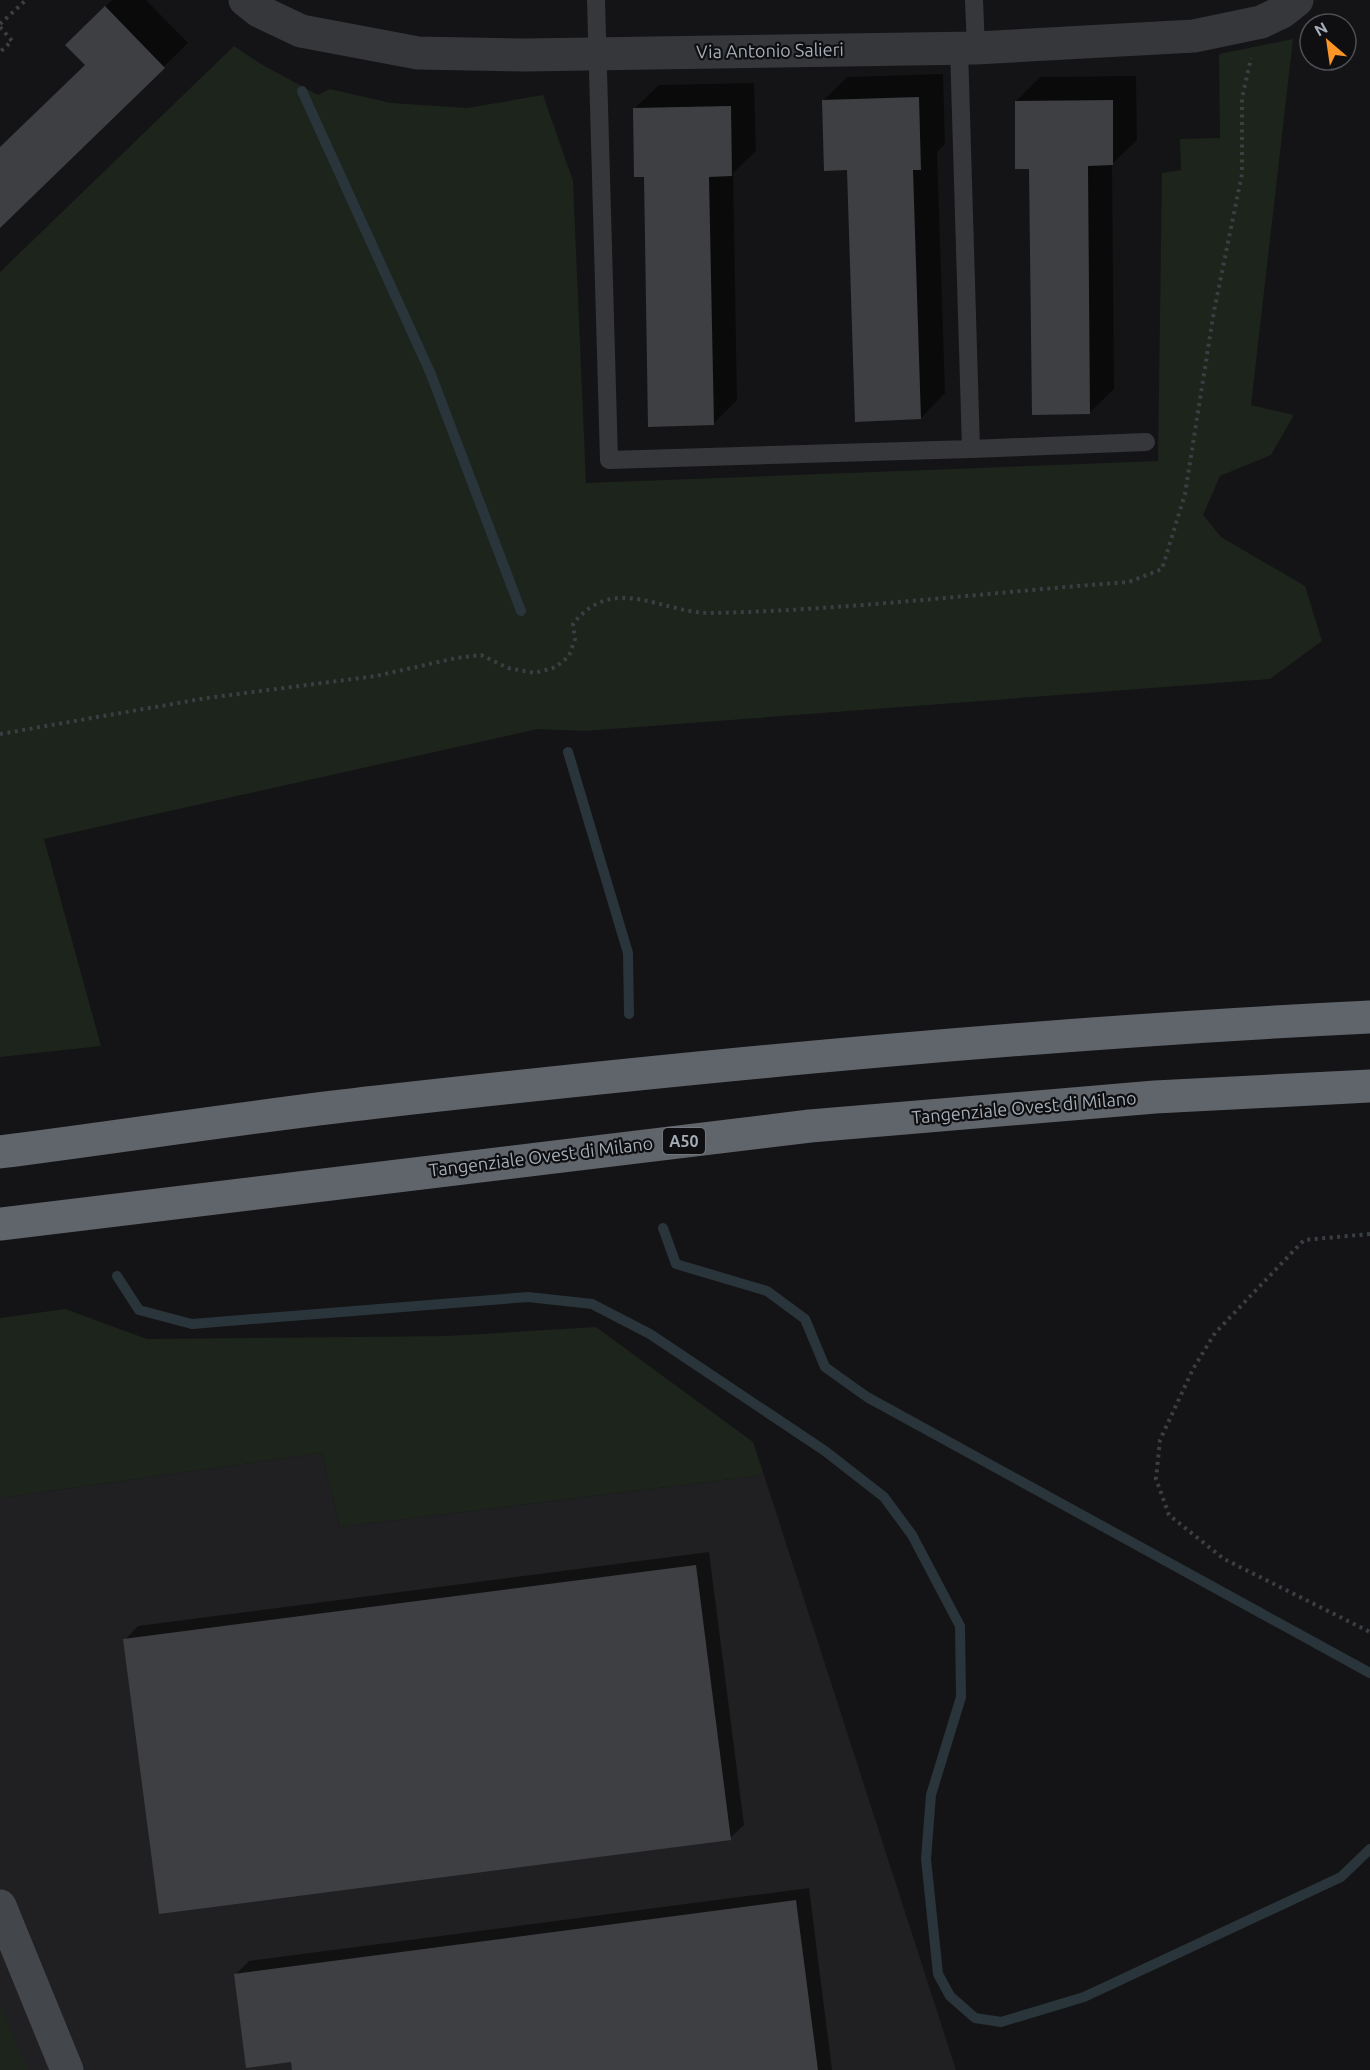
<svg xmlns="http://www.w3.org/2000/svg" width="1370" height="2070" font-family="Ubuntu,sans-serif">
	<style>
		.built { fill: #202023 }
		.green { fill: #1c241c }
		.shadow { fill: #0007 }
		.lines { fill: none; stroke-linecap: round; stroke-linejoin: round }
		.stream { stroke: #29353a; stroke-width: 10 }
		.building { fill: #3e3f43 }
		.path { stroke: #3b3e42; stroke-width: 4; stroke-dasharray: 3 4.5; stroke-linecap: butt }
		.lane { stroke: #35373b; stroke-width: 18 }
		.street { stroke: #35373b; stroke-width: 33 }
		.secondary { stroke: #43464b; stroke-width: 33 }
		.highway { stroke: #60656c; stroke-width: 33 }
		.labels { text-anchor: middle; stroke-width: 4.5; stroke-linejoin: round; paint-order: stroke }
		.shield { fill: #0f0f11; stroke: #787e85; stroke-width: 1.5 }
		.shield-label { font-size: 16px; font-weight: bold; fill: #a5adb7 }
		.street-label { font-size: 18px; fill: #a5adb7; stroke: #0f0f11 }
	</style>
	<rect width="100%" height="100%" fill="#141416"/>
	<!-- built -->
	<polygon class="built" points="322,1453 340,1527 764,1475 956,2070 0,2070 0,1498"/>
	<!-- green -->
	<g class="green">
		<polygon points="1293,39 1251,405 1294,415 1271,455 1220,476 1203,515 1221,537 1305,586 1322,641 1270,679 585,731 538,729 44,839 101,1046 0,1057 0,272 234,46 261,64 318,95 330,89 391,103 467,108 543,95 573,181 586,483 1158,461 1162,173 1181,170 1180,139 1220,138 1219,54"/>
		<polygon points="65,1309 147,1339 448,1336 596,1327 753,1442 764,1475 340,1527 322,1453 0,1498 0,1318"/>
		<polygon points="0,2005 28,2070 0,2070"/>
	</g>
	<!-- shadow -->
	<g class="shadow">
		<polygon points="112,0 146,0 188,43 0,226 0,148 87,65 67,45"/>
		<polygon points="943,74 945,144 937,152 945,393 921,418 849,169 823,101 847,77"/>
		<polygon points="1136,76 1137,140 1112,164 1114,389 1089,413 1016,101 1040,77"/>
		<polygon points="754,83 756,151 733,173 737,400 713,424 634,109 659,85"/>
		<polygon points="709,1552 744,1825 730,1838 125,1640 138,1626"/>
		<polygon points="809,1888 832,2070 294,2070 292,2061 236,1974 249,1961"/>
	</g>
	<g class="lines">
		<!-- stream -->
		<g class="stream">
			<polyline points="302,91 430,372 521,611"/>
			<polyline points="568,752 628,953 629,1014"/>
			<polyline points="663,1228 676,1264 767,1291 805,1319 825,1367 867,1397 1370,1673"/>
			<polyline points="117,1276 139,1310 192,1324 528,1297 592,1304 650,1334 825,1451 884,1497 912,1535 960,1626 961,1697 931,1795 926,1859 938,1974 950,1996 975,2018 1001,2022 1084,1997 1341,1877 1370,1849"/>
		</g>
	</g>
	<!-- building -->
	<g class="building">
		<polygon points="105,6 165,68 0,228 0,147 85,65 65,45"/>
		<polygon points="919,97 921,170 913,170 921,419 855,422 847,170 824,171 822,100"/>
		<polygon points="1113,100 1113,165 1088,166 1090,414 1032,415 1029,169 1015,169 1015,101"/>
		<polygon points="731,106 732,176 709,177 714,425 648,427 644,177 634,177 633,108"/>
		<polygon points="696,1565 731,1840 159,1914 123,1639"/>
		<polygon points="796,1900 818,2070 292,2070 291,2062 246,2068 234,1974"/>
	</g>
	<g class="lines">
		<!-- path -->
		<g class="path">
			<polyline points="0,24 26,0"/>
			<polyline points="0,27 12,41 0,52"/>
			<path d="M0,734L207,698L376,676L456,658L481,655L508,668L535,673L556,667L569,656L575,639L573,624C614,572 662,614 712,613C852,610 990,592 1129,582L1162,569L1185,494L1214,311L1242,174V98L1251,58"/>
			<polyline points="1370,1234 1304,1240 1215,1333 1193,1369 1160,1440 1156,1479 1169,1515 1224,1559 1370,1632"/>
		</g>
		<!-- lane -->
		<g class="lane">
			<polyline points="596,0 609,460 971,449 959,48"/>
			<polyline points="974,0 976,48"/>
			<polyline points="971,449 1146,442"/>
		</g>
		<!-- street -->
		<polyline class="street" points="245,0 259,11 301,31 418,53 526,55 976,48 1194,36 1261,22 1282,12 1297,0"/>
		<!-- secondary -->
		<polyline class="secondary" points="0,1906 67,2070"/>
		<!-- highway -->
		<g class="highway">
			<path d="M0,1152C126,1136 251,1116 377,1102C708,1065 1038,1033 1370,1017"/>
			<polyline points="0,1224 810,1126 1155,1097 1370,1086"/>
		</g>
	</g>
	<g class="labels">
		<!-- shield labels -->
		<rect class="shield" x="663" y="1128" width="42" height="26" rx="4.5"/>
		<g class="shield-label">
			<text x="684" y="1147">A50</text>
		</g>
		<!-- street labels -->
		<g class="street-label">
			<text transform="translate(770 51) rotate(-1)" y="6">Via Antonio Salieri</text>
			<text transform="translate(1024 1108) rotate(-5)" y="6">Tangenziale Ovest di Milano</text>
			<text transform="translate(541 1157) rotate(-7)" y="6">Tangenziale Ovest di Milano</text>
		</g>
	</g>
	<!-- north arrow -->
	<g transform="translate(1328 42) rotate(331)"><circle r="28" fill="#0f0f11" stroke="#4b4e53" stroke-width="1.5"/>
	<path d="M0-4.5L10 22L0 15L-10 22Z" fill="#fa9527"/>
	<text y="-9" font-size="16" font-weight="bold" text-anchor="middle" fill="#a5adb7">N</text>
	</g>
</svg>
